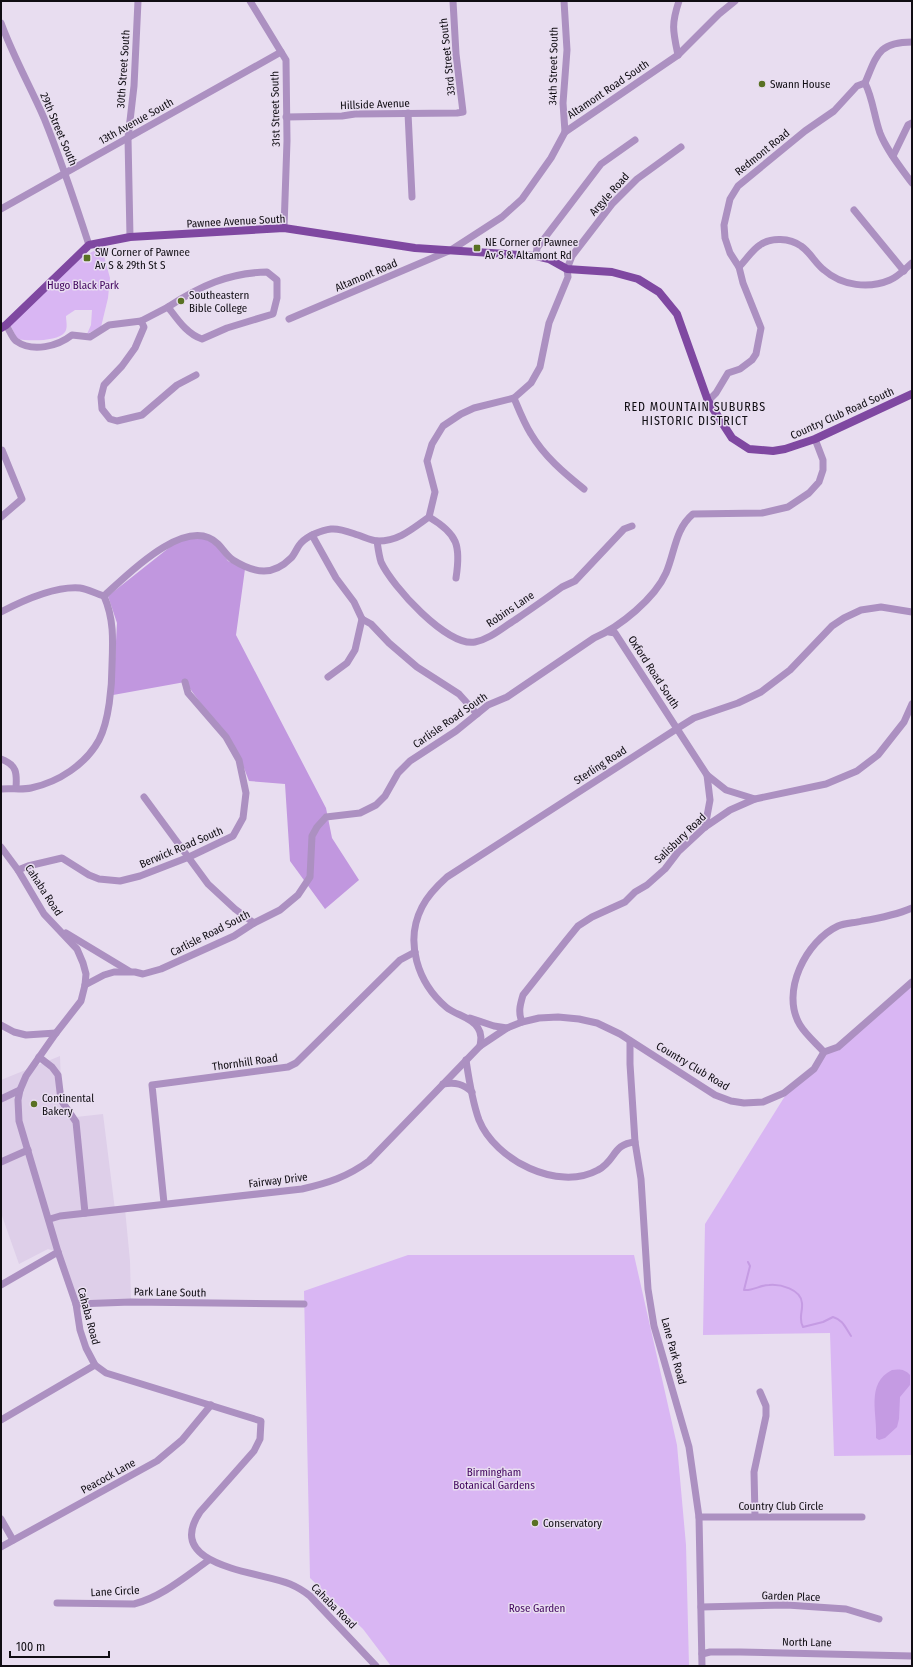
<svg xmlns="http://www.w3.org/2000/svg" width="913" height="1667" font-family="'Fira Sans Condensed',sans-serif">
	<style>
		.built { fill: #decfe9 }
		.green { fill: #d9b6f3 }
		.forest { fill: #c197df }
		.water { fill: #c59be3 }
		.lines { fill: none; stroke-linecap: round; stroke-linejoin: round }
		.stream { stroke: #c59be3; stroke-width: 2 }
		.minor { stroke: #ac90c1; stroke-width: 7 }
		.major { stroke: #7f48a1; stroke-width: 8 }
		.poi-dot { fill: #597123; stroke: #e8ddf0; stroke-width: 1.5 }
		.labels { text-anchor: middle; stroke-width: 3; stroke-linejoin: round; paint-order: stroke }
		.street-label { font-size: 11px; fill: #100d13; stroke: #e8ddf0 }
		.poi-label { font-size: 11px; fill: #100d13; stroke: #e8ddf0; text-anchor: start }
		.park-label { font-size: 11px; fill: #41055e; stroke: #e8ddf0 }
		.neighbourhood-label { font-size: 12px; letter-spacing: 1px; fill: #100d13; stroke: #e8ddf0 }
	</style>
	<rect width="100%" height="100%" fill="#e8ddf0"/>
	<!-- built -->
	<polygon class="built" points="60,1056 61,1084 63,1101 76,1117 103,1114 115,1210 125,1209 130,1261 131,1302 76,1304 58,1252 48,1249 19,1264 1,1213 1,1080"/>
	<!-- green -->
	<g class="green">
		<path d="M99,248L103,252L110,278L108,298L101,327L87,334L91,325L92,310H75L66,316C66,321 68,327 65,332C58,342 28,341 17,339L10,324L72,263Z"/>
		<polygon points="912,986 912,1455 834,1456 830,1333 703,1335 705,1224 785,1096 826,1055"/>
		<polygon points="408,1255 634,1255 677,1445 686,1545 689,1666 391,1666 363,1629 310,1578 304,1291"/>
	</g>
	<!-- forest -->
	<polygon class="forest" points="191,538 205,539 216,544 228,561 245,569 236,635 326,808 332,838 359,880 325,909 290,861 285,784 249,781 239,755 185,682 113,695 117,623 108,596 175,543"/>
	<!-- water -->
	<path class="water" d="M892,1370C899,1369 905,1369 910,1375V1385L900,1397L899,1419L897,1427L885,1438L879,1440L876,1438C878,1415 865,1383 892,1370Z"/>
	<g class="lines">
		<!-- stream -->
		<path class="stream" d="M748,1262L750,1266L744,1290C753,1291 760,1285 769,1285C780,1284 801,1289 802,1303C803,1312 798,1318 803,1327L823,1322L833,1317C843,1320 845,1327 851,1336"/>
		<!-- minor -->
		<g class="minor">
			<polyline points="250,1 286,60 287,141 284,228"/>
			<polyline points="564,1 567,50 563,103 565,132"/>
			<path d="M1,23C13,56 30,86 44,118C61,160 75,202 89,245"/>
			<path d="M678,55C673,31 671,25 679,1"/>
			<path d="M865,83C873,99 874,116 880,133C887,151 901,168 912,183"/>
			<polyline points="408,113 412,197"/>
			<polyline points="286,117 342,116 355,114 457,113 463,112 456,54 453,1"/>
			<polyline points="893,156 908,125 912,123"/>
			<polyline points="1,209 281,52"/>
			<polyline points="854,210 904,271"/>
			<polyline points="130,237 128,138 134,86 138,1"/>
			<polyline points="536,256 537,248 601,164 635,140"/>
			<path d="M739,267C746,260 752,250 760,245C771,237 790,238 801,246C810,252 815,263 824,270C842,286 869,289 890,280C898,277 905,269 912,263"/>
			<path d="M267,272L277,280V298L273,314L227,328L202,339C187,334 178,320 168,307C200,286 228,273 267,272Z"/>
			<polyline points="289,319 451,250 502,217 522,199 551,158 565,132 678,55 719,14 735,1"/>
			<polyline points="141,321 168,307"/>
			<path d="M6,325C9,329 12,338 16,341C33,353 58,346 72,335L90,337L109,325L141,321L144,327L135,348L122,366L104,385L101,397L102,409L110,419L117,421L142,415L177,385L196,375"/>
			<path d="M514,398C519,410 524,423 531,434C544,456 564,473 584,489"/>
			<path d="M708,401L716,393L728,373L740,369L752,360L756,354L761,328L743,283L739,267L730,253L725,238L724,225L730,199L738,186L805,131L834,111L857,86L865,83C877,55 878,42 912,42"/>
			<polyline points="1,450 2,450 22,499 1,517"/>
			<path d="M429,517C458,534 461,546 456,578"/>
			<polyline points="312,535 336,578 354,602 362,619 371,624 389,643 417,667 459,694 477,714"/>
			<path d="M377,541C378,548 379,556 381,562C392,586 447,647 475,642C490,639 502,628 515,620C531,609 547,598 562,587L575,581L624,529L632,526"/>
			<path d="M104,596C126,576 187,513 218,544C223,549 227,556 233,560C241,565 254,571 264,571C274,571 284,565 291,558C295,554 297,547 301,543C307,536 322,530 331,529C340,528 349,532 358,535C364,537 372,541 378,541C399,541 412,529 429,517L435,492L427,461L432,444L443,426L461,414L474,408L514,398L531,383L540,367L549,323L568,277L567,269L572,256L612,204L637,179L681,147"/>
			<path d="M1,612C22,601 56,586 80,588C88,589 96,594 104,596"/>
			<polyline points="609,632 615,633 707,775 726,790 755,799"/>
			<polyline points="328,677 347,663 355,650 362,619"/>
			<path d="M1,759C17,765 17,773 16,788"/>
			<path d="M1,789C11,788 22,790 31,788C59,782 86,764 99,740C109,721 112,686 112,665C113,640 114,619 104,596"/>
			<polyline points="144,797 208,884 235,909 254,923"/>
			<polyline points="705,827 710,800 707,775"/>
			<path d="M1,847L18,870L44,914L77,949L83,963L86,974L85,985L81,1001L56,1033L26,1076L20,1090L18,1100L19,1121L58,1252L76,1304L80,1330L86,1348L95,1365L106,1373L261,1421L260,1439L254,1451L200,1512C163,1567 258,1571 290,1584C297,1587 304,1591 310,1596L376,1666"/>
			<polyline points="18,870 28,866 62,858 89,875 99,879 120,881 140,876 189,857 233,836 243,818 246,793 239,760 226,737 188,693 185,682"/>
			<polyline points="66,933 129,971"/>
			<path d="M85,985L104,975L114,972H135L143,974L161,969L234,936L254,923L280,910L298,895L310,877L312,836L317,827L326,817L360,813L376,805L385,796L398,773L410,761L456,731L488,705L507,697L594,638C620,627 655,598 666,573C675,552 675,529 693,514L762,513L788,507L809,493L819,482L823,470V460L815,439"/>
			<polyline points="470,1018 494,1026 507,1028"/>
			<path d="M522,1022C518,1012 520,1005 523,995L565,942L578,926L592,917L625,902L635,892L647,885L665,869L678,852L705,827L730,810L755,799L826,784L857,771L878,755L904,722L912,704"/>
			<polyline points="1,1025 14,1032 26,1035 56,1033"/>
			<polyline points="630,1041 630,1064 635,1142 641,1179 648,1289 654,1326 689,1447 699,1517 702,1666"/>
			<path d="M480,1046C481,1040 482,1034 478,1028C472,1017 455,1015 446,1007C418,983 404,942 422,907C428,895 437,886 447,877L678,728L694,718L738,703L761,692L790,670L832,626L844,618L861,610L881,607L912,612"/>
			<path d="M824,1052C817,1044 806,1035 800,1025C780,992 806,941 838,926C845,923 855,923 862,921C880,918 896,915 912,908"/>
			<polyline points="39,1057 52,1067 58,1075 61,1100 76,1122 85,1213"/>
			<path d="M466,1060C469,1080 472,1101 479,1120C495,1160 558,1192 598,1170C616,1161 612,1144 635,1142"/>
			<path d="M443,1084C456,1082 463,1084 472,1092"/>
			<polyline points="1,1099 20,1090"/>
			<polyline points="1,1162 28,1150"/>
			<polyline points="164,1203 152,1085 288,1067 296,1063 400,960 415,952"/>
			<path d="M50,1219L60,1216L302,1189C328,1183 347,1177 369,1161L480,1046L507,1028L522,1022L539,1018L558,1017L579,1019L597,1023L620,1034L715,1095L731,1101L744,1103L763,1102L784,1093L814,1069L824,1052L838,1047L912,982"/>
			<polyline points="1,1285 58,1252"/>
			<polyline points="76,1304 131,1302 304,1304"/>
			<polyline points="1,1420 95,1365"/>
			<polyline points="755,1516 754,1472 766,1416 766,1406 760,1392"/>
			<polyline points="699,1517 862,1517"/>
			<polyline points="1,1519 13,1540"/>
			<polyline points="1,1547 157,1461 182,1440 211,1405"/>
			<path d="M57,1603L134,1604C162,1597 186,1576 209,1560"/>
			<polyline points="701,1607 787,1605 846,1609 879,1619"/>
			<polyline points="702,1654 710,1652 740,1652 912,1656"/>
		</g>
		<!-- major -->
		<polyline class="major" points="1,328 6,325 89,245 130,237 284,228 415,248 536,256 549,259 567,269 612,272 638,279 659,292 677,314 708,401 732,438 749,449 773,451 785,449 815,439 912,394"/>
	</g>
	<!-- markers -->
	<g class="poi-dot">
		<circle cx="762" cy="84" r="4"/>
		<rect x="473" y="244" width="8" height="8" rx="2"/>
		<rect x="83" y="254" width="8" height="8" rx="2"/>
		<circle cx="181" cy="301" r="4"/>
		<circle cx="34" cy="1104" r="4"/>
		<circle cx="535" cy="1523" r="4"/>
	</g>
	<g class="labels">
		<!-- street labels -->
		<g class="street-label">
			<text transform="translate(447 57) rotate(-96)" y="4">33rd Street South</text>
			<text transform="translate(553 66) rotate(-89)" y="4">34th Street South</text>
			<text transform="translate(123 69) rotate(-86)" y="4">30th Street South</text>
			<text transform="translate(608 89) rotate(-34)" y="4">Altamont Road South</text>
			<text transform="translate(375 104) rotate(-2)" y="4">Hillside Avenue</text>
			<text transform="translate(275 109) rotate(-91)" y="4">31st Street South</text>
			<text transform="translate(136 121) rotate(-29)" y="4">13th Avenue South</text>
			<text transform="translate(59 129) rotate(67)" y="4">29th Street South</text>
			<text transform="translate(762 152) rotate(-39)" y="4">Redmont Road</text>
			<text transform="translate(609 194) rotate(-48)" y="4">Argyle Road</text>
			<text transform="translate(236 221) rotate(-3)" y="4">Pawnee Avenue South</text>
			<text transform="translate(366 275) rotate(-23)" y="4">Altamont Road</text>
			<text transform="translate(842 413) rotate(-24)" y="4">Country Club Road South</text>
			<text transform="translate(510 609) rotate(-34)" y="4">Robins Lane</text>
			<text transform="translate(654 672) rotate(57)" y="4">Oxford Road South</text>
			<text transform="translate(450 720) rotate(-35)" y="4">Carlisle Road South</text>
			<text transform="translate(600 765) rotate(-33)" y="4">Sterling Road</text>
			<text transform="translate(680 838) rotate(-44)" y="4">Salisbury Road</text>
			<text transform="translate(181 847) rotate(-23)" y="4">Berwick Road South</text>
			<text transform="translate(44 890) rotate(57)" y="4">Cahaba Road</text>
			<text transform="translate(210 933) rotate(-27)" y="4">Carlisle Road South</text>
			<text transform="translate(245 1062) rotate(-8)" y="4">Thornhill Road</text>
			<text transform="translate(693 1066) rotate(31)" y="4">Country Club Road</text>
			<text transform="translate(278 1180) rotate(-7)" y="4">Fairway Drive</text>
			<text transform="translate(170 1292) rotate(1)" y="4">Park Lane South</text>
			<text transform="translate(89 1316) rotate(75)" y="4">Cahaba Road</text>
			<text transform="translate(674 1351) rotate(75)" y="4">Lane Park Road</text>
			<text transform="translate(108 1476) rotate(-29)" y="4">Peacock Lane</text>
			<text x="781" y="1510">Country Club Circle</text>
			<text transform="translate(115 1591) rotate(-3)" y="4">Lane Circle</text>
			<text transform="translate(791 1596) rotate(2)" y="4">Garden Place</text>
			<text transform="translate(334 1606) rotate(45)" y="4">Cahaba Road</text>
			<text transform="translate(807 1642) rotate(1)" y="4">North Lane</text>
		</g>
		<!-- poi labels -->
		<g class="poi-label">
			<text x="770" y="88">Swann House</text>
			<text x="485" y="246">NE Corner of Pawnee<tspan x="485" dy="13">Av S &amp; Altamont Rd</tspan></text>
			<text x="95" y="256">SW Corner of Pawnee<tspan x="95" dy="13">Av S &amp; 29th St S</tspan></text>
			<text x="189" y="299">Southeastern<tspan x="189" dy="13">Bible College</tspan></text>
			<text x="42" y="1102">Continental<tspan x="42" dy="13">Bakery</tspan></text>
			<text x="543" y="1527">Conservatory</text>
		</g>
		<!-- park labels -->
		<g class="park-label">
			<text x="83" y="289">Hugo Black Park</text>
			<text x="494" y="1476">Birmingham<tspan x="494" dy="13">Botanical Gardens</tspan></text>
			<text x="537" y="1612">Rose Garden</text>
		</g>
		<!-- neighbourhood labels -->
		<g class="neighbourhood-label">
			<text x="695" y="411">RED MOUNTAIN SUBURBS<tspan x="695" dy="14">HISTORIC DISTRICT</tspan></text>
		</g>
	</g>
	<!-- border -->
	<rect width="913" height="1667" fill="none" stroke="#100d13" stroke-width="4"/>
	<!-- scale -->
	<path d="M10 1651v6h99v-6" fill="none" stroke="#100d13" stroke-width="2"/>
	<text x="16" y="1651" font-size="12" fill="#100d13" stroke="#e8ddf0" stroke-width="3" paint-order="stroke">100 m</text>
</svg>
